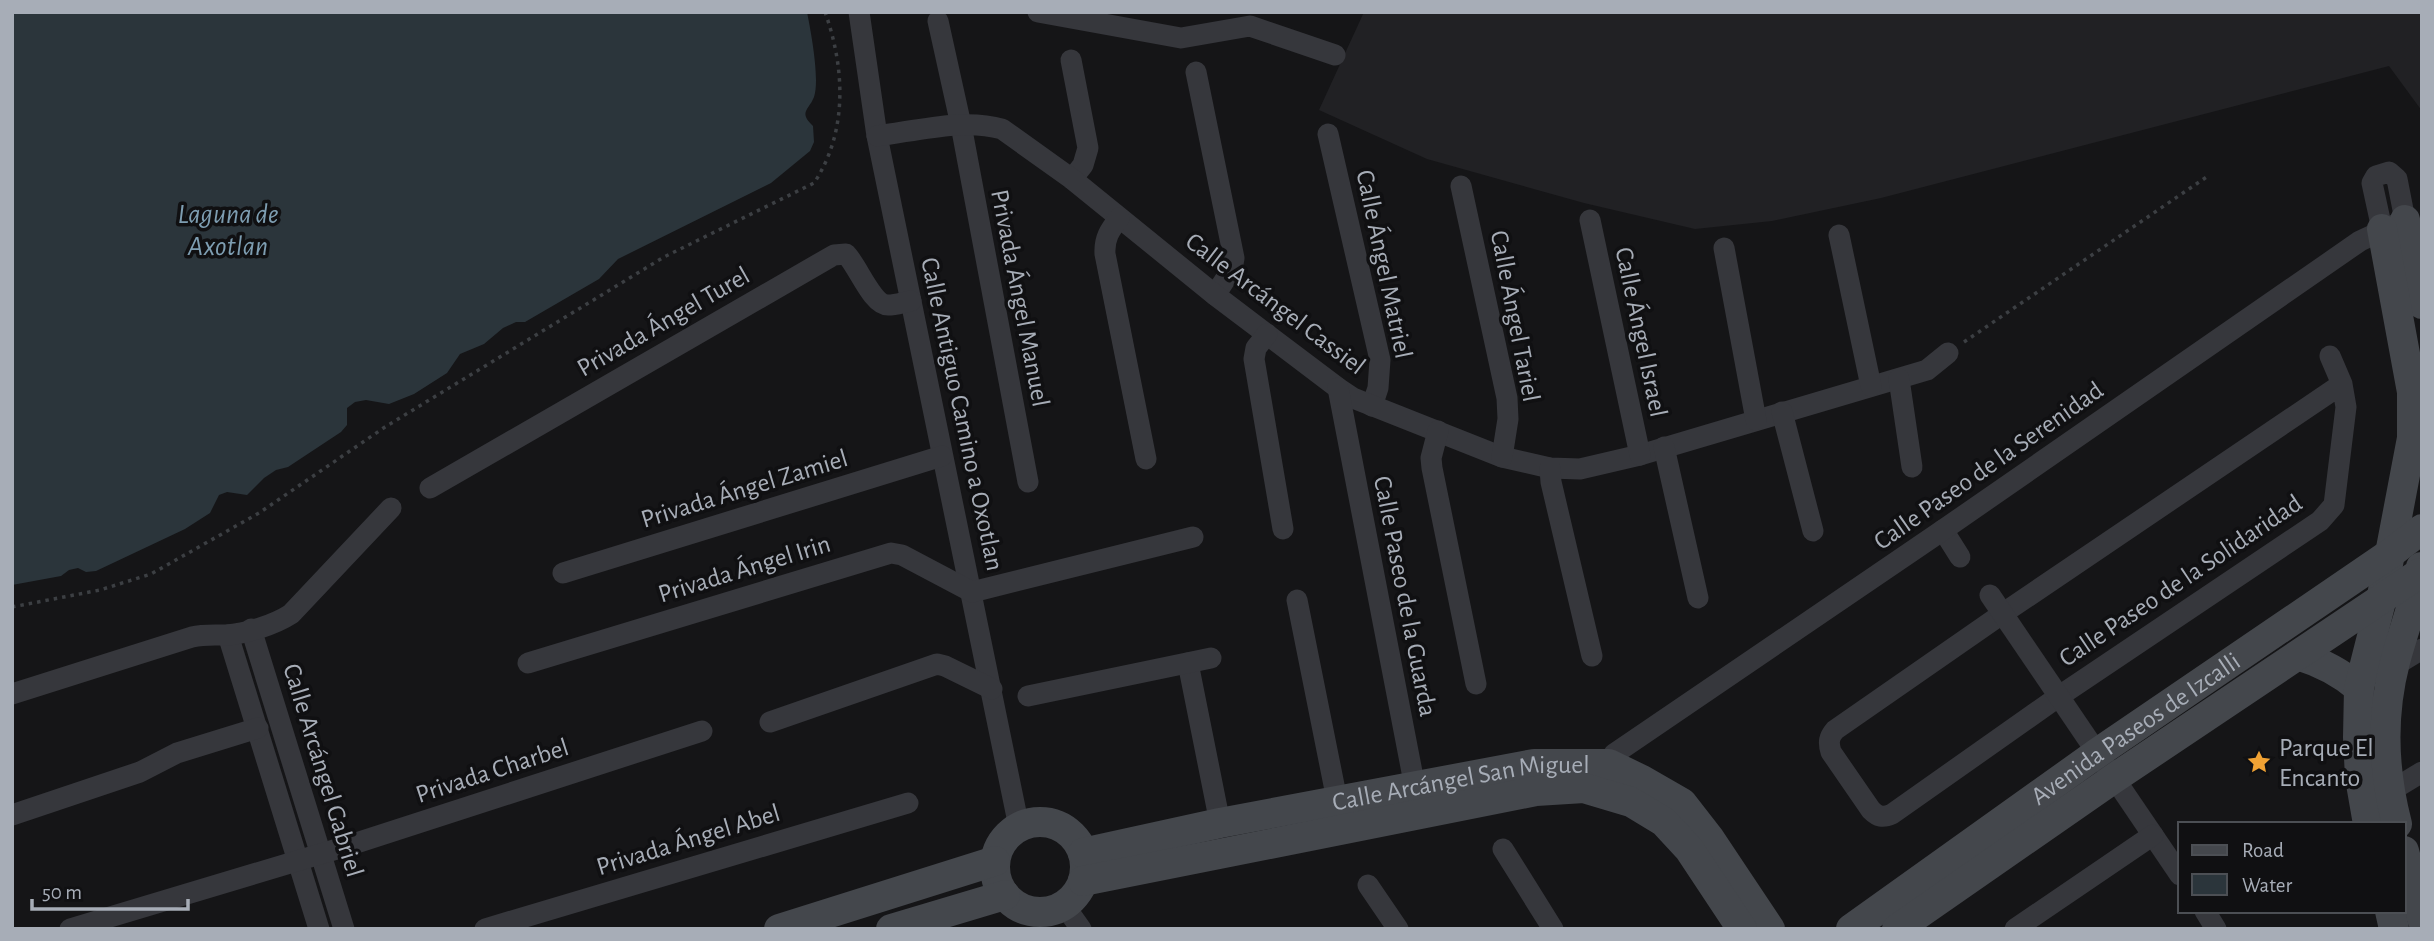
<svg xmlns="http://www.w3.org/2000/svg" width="2434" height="941" font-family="'Alegreya Sans',sans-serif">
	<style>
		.built { fill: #212124 }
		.water { fill: #2b353b }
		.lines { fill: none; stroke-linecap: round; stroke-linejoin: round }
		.path { stroke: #3c3f43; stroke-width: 3.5; stroke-dasharray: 3.5 5; stroke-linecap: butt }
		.street { stroke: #36373c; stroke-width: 21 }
		.secondary { stroke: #44474c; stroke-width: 30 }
		.labels { text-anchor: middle; stroke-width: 7; stroke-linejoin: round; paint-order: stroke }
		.street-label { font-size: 26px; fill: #a7adb7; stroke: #101012 }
		.poi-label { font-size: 26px; fill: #a7adb7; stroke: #101012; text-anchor: start }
		.water-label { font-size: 28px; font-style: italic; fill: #7e9eb2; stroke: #101012 }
	</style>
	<rect width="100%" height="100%" fill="#151517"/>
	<!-- built -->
	<polygon class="built" points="1364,12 2422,12 2422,111 2389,66 1881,198 1772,221 1695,229 1584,203 1427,159 1319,110"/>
	<!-- water -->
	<path class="water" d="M12,12H807C811,32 820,79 814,97C809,110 798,112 813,126L814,142L810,151L771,183L618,259L599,279L525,322H516L503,328L484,344L460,354L447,373L414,394L389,404L366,400L355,402L347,408V425L341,432L288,467L276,470L264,478L247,495L227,492L219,495L210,513L185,529L96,571L86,572L78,568L69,570L61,576L12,585Z"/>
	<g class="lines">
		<!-- path -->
		<g class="path">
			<polyline points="1964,342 2208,176"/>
			<path d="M12,607L100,590L151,574L259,513L385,427L664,257L814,183C848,132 845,68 825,12"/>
		</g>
		<!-- street -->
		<g class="street">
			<polyline points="859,12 877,136 1019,827"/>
			<polyline points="1038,12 1181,38 1250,26 1335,55"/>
			<polyline points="938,21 961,125 1028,482"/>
			<polyline points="1071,60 1088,148 1083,165 1072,179"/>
			<polyline points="1196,72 1234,258 1232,269 1215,295"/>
			<polyline points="1328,134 1380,360 1378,388 1372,406"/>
			<path d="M877,136C916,131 963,118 1002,129L1072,179L1215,295L1338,388L1353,398L1502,457L1550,468L1580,469L1640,455L1927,370L1948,353"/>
			<polyline points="1461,186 1507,398 1508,419 1502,457"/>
			<path d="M1119,218C1110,230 1104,238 1105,254L1146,459"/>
			<polyline points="1590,220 1640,455"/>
			<polyline points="1839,235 1871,386"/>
			<polyline points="1724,248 1756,420"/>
			<polyline points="1267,334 1256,348 1254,359 1283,529"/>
			<path d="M2330,356L2342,384L2346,407L2334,505L2320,521L2058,697L1892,814C1883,818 1878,817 1871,810L1831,752C1828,742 1829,737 1835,730L2002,614L2342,384"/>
			<polyline points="1899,379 1912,467"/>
			<polyline points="1338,388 1417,798"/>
			<polyline points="1782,412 1813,531"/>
			<polyline points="1438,431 1431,458 1432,468 1476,684"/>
			<polyline points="1664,447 1698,598"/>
			<polyline points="1550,468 1551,482 1592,656"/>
			<path d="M430,488L834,255L846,254C858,266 872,305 888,305C896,305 904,302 911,301"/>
			<polyline points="1943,530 1960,557"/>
			<polyline points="563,573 942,456"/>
			<polyline points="1990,595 2180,875"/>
			<polyline points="1297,600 1337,800"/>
			<polyline points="251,629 344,929"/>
			<polyline points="228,635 319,929"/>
			<polyline points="528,663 891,553 902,555 972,592 1193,537"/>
			<polyline points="1188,663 1220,823"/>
			<polyline points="2394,666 2422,649"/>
			<path d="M12,694L192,637C204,634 214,635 226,635C245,634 274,625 291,614L391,508"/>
			<polyline points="1028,696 1211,658"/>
			<polyline points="770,722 937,664 945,666 992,689"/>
			<polyline points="1609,764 1614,754 1943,530 2360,241 2405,220 2397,179 2389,172 2376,176 2372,183 2382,229"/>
			<polyline points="2389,792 2422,772"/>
			<polyline points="12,815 140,772 177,753 258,728"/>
			<polyline points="1503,849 1553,929"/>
			<polyline points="1368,885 1398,929"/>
			<polyline points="1064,905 1081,929"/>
			<polyline points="2205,911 2216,929"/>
			<polyline points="70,929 347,846 702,731"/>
			<polyline points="485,929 908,803"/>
			<polyline points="2015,929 2153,835"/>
		</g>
		<!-- secondary -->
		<g class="secondary">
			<polyline points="2405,220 2422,304"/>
			<path d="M2300,656C2323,663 2340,672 2359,688"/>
			<circle cx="1040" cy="867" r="45"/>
			<polyline points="2368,824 2360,778 2358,737 2359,688 2381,601 2412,438 2412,392 2382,229"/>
			<path d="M2397,824C2383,770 2381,716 2395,662C2403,631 2416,599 2421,567"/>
			<polyline points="2404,851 2422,919"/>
			<path id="s1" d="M1083,853L1220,823L1534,764H1609L1642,780L1682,803L1710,839L1770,929"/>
			<polyline points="1083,881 1536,791 1584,788 1631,802 1664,822 1689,849 1742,929"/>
			<polyline points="2390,911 2394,929"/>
			<polyline points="779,929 995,861"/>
			<polyline points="891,929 1005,895"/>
			<path id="s2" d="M1851,929L2096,754L2391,553L2422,529"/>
			<polyline points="1897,929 2113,779 2420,573"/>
		</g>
	</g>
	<!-- icons -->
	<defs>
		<g id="sight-bare" transform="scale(1.89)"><path d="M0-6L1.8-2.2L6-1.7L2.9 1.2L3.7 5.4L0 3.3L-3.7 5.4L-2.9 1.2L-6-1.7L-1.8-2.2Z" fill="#f0a234" stroke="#101012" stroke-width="2.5" paint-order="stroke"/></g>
	</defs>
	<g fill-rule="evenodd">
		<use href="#sight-bare" x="2259" y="762"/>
	</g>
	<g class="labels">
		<!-- street labels -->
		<g class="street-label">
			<text transform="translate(1385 264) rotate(78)" y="9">Calle Ángel Matriel</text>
			<text transform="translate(1021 298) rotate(79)" y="9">Privada Ángel Manuel</text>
			<text transform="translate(1276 303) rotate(37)" y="9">Calle Arcángel Cassiel</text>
			<text transform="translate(1516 316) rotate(79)" y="9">Calle Ángel Tariel</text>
			<text transform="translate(663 321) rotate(-30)" y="9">Privada Ángel Turel</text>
			<text transform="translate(1642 332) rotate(78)" y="9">Calle Ángel Israel</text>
			<text transform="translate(963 414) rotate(78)" y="9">Calle Antiguo Camino a Oxotlan</text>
			<text transform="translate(1988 465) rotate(-35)" y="9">Calle Paseo de la Serenidad</text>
			<text transform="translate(744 488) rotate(-17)" y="9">Privada Ángel Zamiel</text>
			<text transform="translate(744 568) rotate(-17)" y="9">Privada Ángel Irin</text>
			<text transform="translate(2180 580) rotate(-34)" y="9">Calle Paseo de la Solidaridad</text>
			<text transform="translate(1406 596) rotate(79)" y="9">Calle Paseo de la Guarda</text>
			<text dy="9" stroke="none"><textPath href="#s2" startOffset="348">Avenida Paseos de Izcalli</textPath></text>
			<text transform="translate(324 770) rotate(73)" y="9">Calle Arcángel Gabriel</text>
			<text transform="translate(492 770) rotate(-18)" y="9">Privada Charbel</text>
			<text dy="9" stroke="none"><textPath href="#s1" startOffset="385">Calle Arcángel San Miguel</textPath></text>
			<text transform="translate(688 839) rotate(-17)" y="9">Privada Ángel Abel</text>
		</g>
		<!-- poi labels -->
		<g class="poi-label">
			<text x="2279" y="756">Parque El<tspan x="2279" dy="30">Encanto</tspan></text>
		</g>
		<!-- water labels -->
		<g class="water-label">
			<text x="228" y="223">Laguna de<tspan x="228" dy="32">Axotlan</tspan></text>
		</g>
	</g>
	<!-- border -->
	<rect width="2434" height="941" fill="none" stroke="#a7adb7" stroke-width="28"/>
	<!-- legend -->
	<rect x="2178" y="822" width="228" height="91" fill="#101012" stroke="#4c4f54" stroke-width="2"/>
	<rect x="2192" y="845" width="35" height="10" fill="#44474c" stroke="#4c4f54" stroke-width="2"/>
	<text x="2242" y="857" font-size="21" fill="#a7adb7">Road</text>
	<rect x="2192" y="874" width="35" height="21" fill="#2b353b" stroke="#4c4f54" stroke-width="2"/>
	<text x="2242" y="892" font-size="21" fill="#a7adb7">Water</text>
	<!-- scale -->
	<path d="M32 899v10h156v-10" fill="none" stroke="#a7adb7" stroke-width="3.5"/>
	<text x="42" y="899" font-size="21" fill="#a7adb7" stroke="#101012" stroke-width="5" paint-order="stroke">50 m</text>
</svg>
